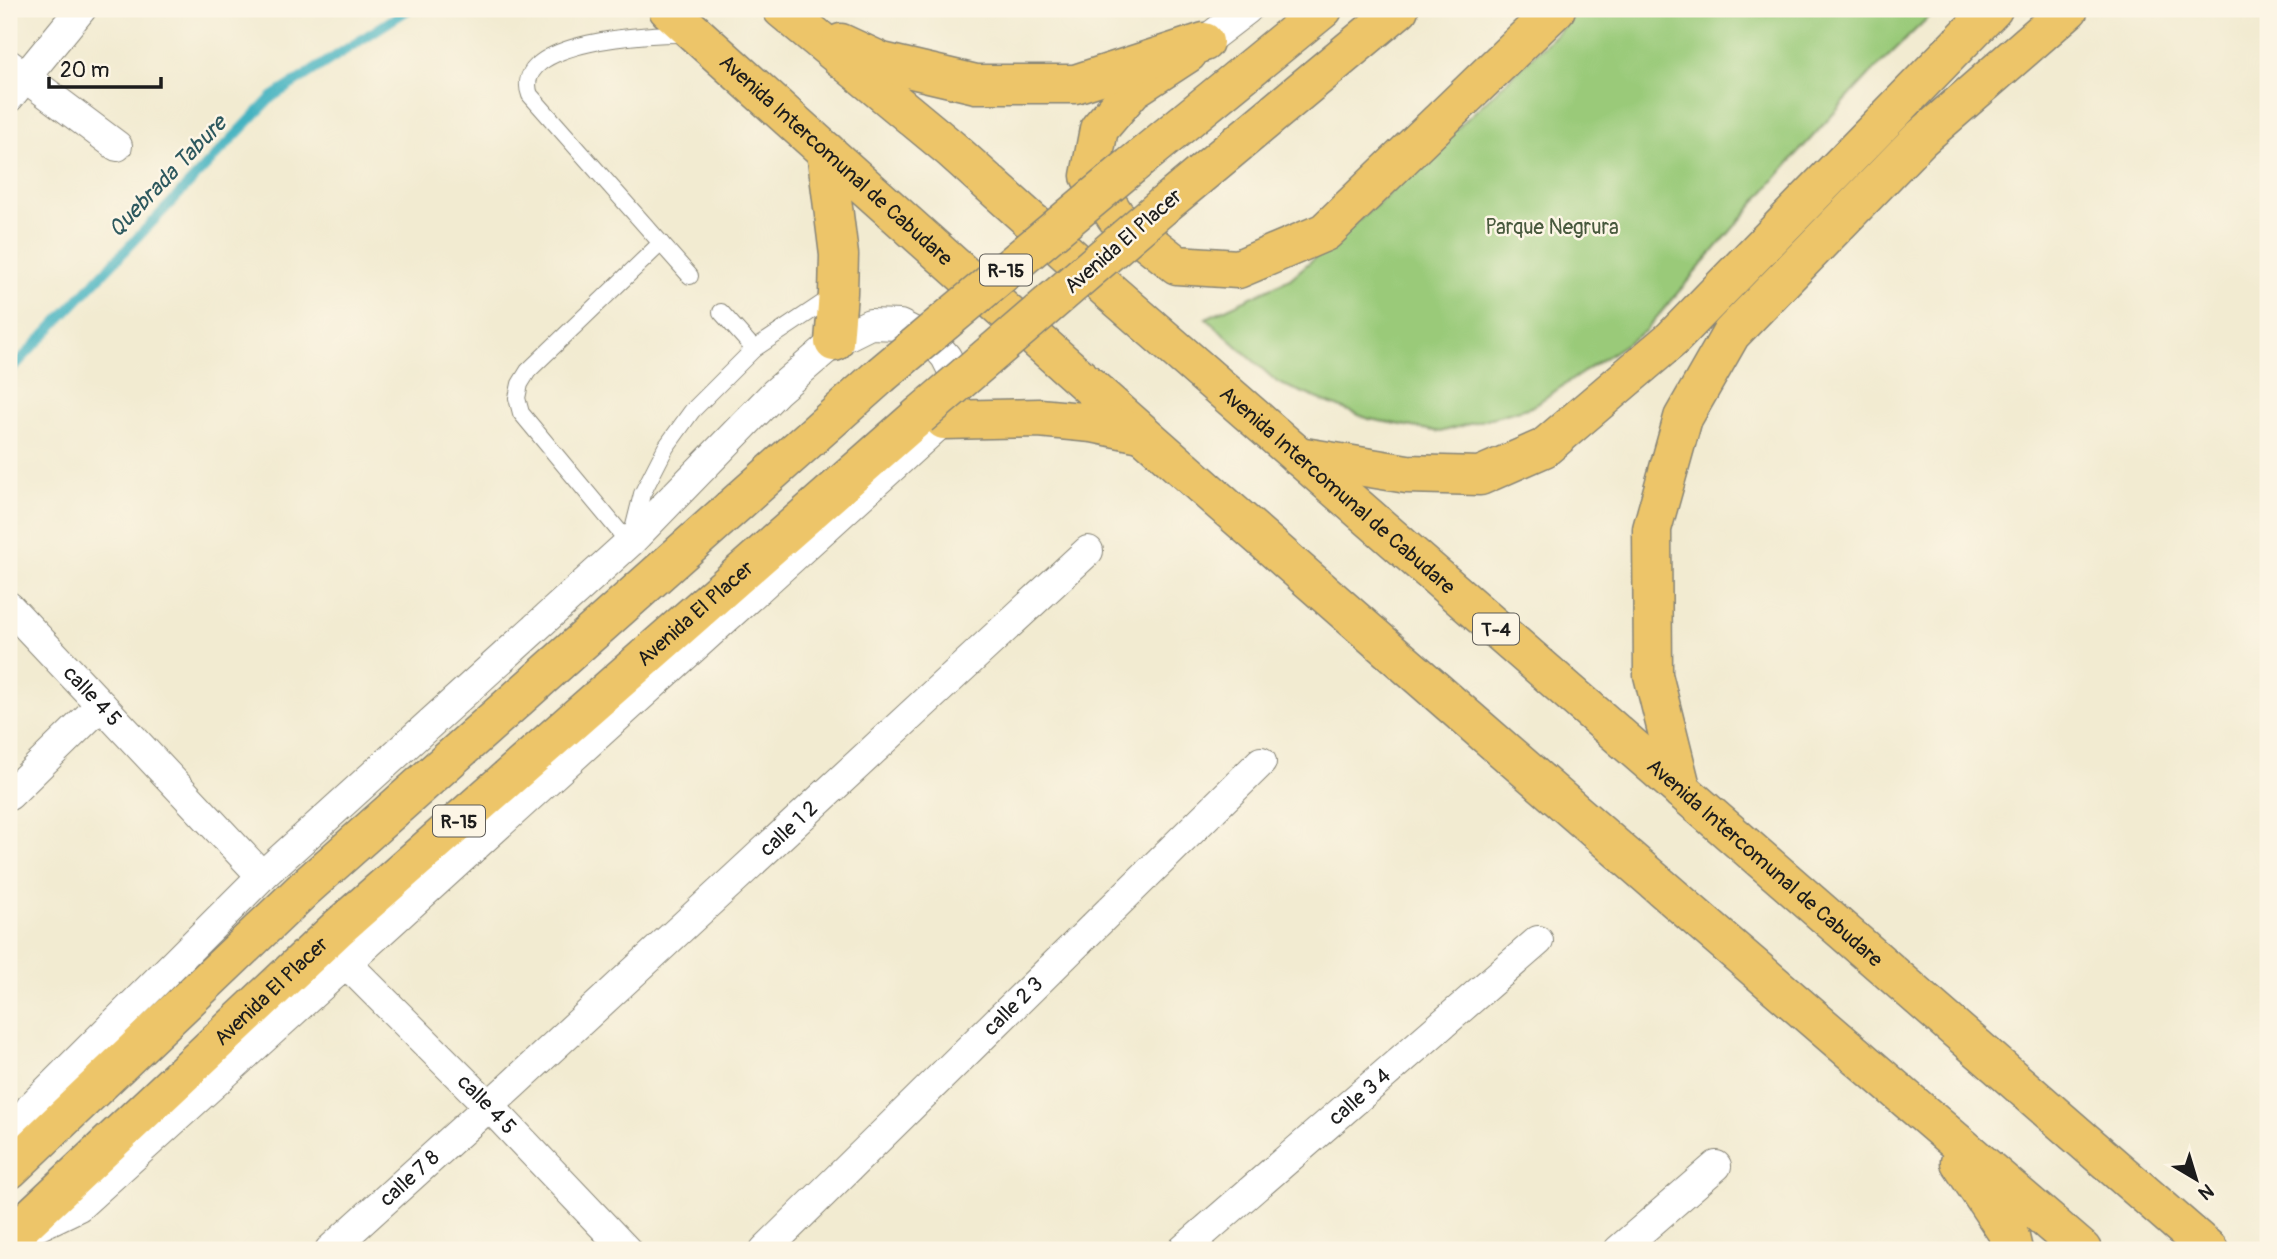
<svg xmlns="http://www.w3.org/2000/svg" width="2277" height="1259" font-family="Pangolin,sans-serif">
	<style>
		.green { fill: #9aca79; stroke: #5b734a; stroke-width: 2 }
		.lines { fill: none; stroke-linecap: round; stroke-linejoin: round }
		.stream { stroke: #45b3c1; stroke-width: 10 }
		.service-casing { stroke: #878476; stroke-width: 18 }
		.minor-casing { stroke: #878476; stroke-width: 32 }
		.primary-casing { stroke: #878476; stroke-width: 41 }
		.trunk-casing { stroke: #878476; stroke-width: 41 }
		.service { stroke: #fff; stroke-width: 16 }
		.minor { stroke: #fff; stroke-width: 30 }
		.primary { stroke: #edc569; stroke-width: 38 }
		.trunk { stroke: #edc569; stroke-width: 38 }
		.primary-bridge-casing { stroke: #878476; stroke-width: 41; stroke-linecap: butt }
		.primary-bridge { stroke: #edc569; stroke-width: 38 }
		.labels { text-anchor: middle; stroke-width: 5; stroke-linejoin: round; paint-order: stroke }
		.shield { fill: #fcf5e5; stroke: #5f5d58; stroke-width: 2 }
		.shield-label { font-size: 19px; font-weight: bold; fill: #1c1c1c }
		.street-label { font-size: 21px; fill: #1c1c1c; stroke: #fcf5e5 }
		.park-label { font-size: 21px; fill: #48593d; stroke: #fcf5e5 }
		.water-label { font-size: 23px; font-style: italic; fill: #2c585e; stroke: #fcf5e5 }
	</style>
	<rect width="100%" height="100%" fill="#fcf5e5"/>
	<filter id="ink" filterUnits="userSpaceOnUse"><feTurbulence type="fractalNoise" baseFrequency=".0143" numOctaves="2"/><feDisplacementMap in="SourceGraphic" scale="14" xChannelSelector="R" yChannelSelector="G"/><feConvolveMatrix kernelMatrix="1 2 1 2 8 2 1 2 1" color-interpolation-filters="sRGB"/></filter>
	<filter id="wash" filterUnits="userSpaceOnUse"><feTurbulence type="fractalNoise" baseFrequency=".00686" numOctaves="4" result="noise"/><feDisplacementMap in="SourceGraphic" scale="28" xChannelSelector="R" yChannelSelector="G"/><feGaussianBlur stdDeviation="1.57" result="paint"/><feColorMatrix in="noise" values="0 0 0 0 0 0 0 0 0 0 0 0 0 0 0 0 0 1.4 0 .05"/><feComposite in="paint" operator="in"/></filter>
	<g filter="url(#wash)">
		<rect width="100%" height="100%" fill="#f2ebd1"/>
		<!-- green -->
		<polygon class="green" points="1582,9 1937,9 1867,77 1795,156 1645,331 1531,407 1440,432 1369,419 1278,383 1206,318 1290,279 1380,202"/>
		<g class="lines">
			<!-- stream -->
			<polyline class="stream" points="9,372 272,97 409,9"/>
		</g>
	</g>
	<g filter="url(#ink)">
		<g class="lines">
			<!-- service casing -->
			<g class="service-casing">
				<g id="service">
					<path d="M687,34C655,33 509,40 530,95L690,276"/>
					<polyline points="721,312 754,349"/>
					<polyline points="632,534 642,494 666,447 692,411 754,349 835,295"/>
					<polyline points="629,543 521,413 517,398 520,384 528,371 661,243"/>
				</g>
			</g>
			<!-- minor casing -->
			<g class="minor-casing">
				<g id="minor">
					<polyline points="1204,42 1247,9"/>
					<polyline points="9,65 117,146"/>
					<polyline points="9,97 81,9"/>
					<path id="s1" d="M9,607L262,876"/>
					<polyline points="9,795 101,705"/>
					<path id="s2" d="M345,962L489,1106L626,1250"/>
					<polyline points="9,1141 32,1106 262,876 629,543 776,392 834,342 870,324 900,325 933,342 946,357 955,375 956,393 944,420 79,1206 27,1231"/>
					<path id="s3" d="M330,1250L512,1085L1088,551"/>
					<path id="s4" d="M765,1250L1261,762"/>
					<path id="s5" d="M1183,1250L1538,941"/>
					<polyline points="1619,1250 1716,1166"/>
				</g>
			</g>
			<!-- primary casing -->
			<g class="primary-casing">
				<g id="primary">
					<polyline points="1188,53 1133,89 1099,129 1090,176 1116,217 1177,265 1238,269 1325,232 1556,9"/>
					<polyline points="1131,166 1323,9"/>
					<polyline points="1164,205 1399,9"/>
					<polyline points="9,1170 305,888 881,375"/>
					<path id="s6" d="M9,1238L339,927L919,416"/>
				</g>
			</g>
			<!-- trunk casing -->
			<g class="trunk-casing">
				<g id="trunk">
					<path id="s7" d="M668,9C1133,430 1606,841 2082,1250"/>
					<path id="s8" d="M782,9L951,149L1108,290L2209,1250"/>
					<polyline points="841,43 882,62 976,84 1075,84 1204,42"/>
					<polyline points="826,151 839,255 838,293 834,342"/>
					<polyline points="944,420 1039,418 1092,423 1140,433"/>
					<polyline points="1298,456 1407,474 1480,476 1544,448 1672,339 1993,9"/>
					<polyline points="1682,791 1653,675 1652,529 1683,418 1731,334 1920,139 2069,9"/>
					<polyline points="1960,1162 2010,1237 2013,1250"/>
				</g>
			</g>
			<!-- service -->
			<use href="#service" class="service"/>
			<!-- minor -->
			<use href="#minor" class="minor"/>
			<!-- primary -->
			<use href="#primary" class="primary"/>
			<!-- trunk -->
			<use href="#trunk" class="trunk"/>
			<!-- primary-bridge casing -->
			<g class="primary-bridge-casing">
				<g id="primary-bridge">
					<polyline points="881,375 1131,166"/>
					<polyline points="919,416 1164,205"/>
				</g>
			</g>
			<!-- primary-bridge -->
			<use href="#primary-bridge" class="primary-bridge"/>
		</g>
	</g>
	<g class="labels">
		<!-- shield labels -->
		<g class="shield">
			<rect x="980" y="254.5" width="52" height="31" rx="5"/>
			<rect x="1473" y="613.5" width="46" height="31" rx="5"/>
			<rect x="433" y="805.5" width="52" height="31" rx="5"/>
		</g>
		<g class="shield-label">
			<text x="1006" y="277">R-15</text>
			<text x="1496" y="636">T-4</text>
			<text x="459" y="828">R-15</text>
		</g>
		<!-- street labels -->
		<g class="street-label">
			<text dy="7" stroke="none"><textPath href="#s7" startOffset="226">Avenida Intercomunal de Cabudare</textPath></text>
			<text transform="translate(1123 241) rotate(-41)" y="7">Avenida El Placer</text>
			<text dy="7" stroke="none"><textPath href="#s8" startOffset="735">Avenida Intercomunal de Cabudare</textPath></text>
			<text dy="7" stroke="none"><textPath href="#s6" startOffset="928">Avenida El Placer</textPath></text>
			<text dy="7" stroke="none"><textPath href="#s1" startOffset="122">calle 4 5</textPath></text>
			<text dy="7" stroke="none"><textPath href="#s3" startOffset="623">calle 1 2</textPath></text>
			<text dy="7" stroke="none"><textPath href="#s8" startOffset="1302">Avenida Intercomunal de Cabudare</textPath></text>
			<text dy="7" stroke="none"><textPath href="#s6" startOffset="360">Avenida El Placer</textPath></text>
			<text dy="7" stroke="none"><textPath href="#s4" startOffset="348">calle 2 3</textPath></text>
			<text dy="7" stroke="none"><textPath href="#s5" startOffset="234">calle 3 4</textPath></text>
			<text dy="7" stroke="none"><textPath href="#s2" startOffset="201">calle 4 5</textPath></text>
			<text dy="7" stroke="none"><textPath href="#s3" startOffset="107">calle 7 8</textPath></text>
		</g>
		<!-- park labels -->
		<g class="park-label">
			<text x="1552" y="234">Parque Negrura</text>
		</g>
		<!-- water labels -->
		<g class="water-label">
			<text transform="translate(167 176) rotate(-46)" y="8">Quebrada Tabure</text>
		</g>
	</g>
	<!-- margin -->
	<rect width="2277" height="1259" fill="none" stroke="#fcf5e5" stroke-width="35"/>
	<!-- north arrow -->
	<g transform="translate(2196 1179) rotate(142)" stroke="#fcf5e5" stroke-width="5" paint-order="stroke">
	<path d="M0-5L12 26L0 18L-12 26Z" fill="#1c1c1c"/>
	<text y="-10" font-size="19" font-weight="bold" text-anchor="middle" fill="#1c1c1c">N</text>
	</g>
	<!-- scale -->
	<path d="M49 77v10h112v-10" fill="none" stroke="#1c1c1c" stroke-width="3.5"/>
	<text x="60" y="77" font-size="21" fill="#1c1c1c" stroke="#fcf5e5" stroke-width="5" paint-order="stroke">20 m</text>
</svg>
